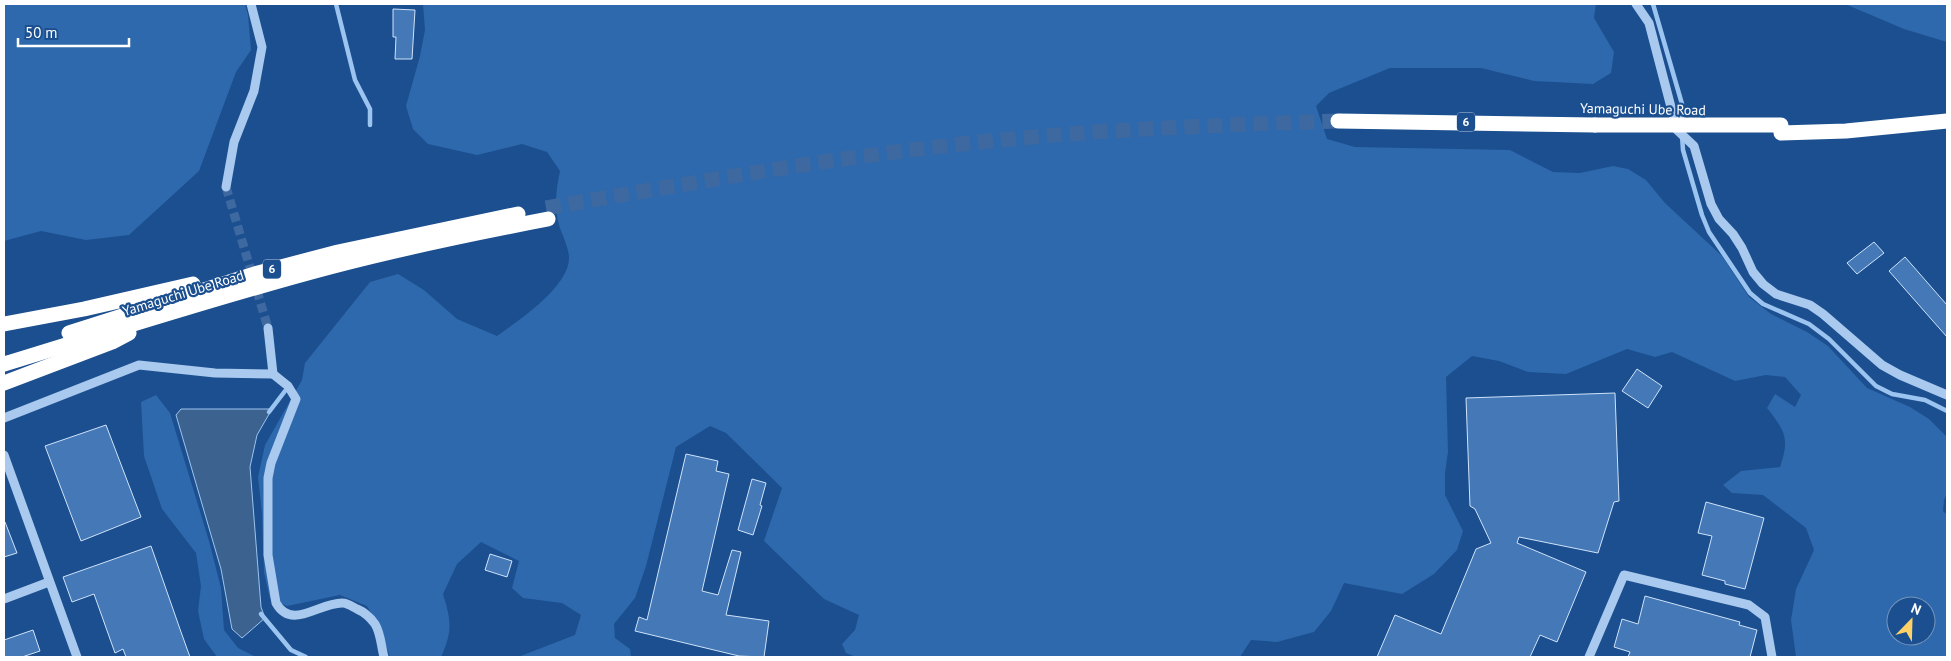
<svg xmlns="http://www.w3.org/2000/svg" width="1951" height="661" font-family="'PT Sans',sans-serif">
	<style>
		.green { fill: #2e69ad; fill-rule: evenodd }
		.water { fill: #3c6290; stroke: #9cc4f0 }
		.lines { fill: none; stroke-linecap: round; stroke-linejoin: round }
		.stream { stroke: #9cc4f0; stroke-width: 4.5 }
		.building { fill: #4478b7; stroke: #cfe3fa }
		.minor-tunnel { stroke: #3d69a0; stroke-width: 9; stroke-dasharray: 9 4.5; stroke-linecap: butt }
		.highway-tunnel { stroke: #3d69a0; stroke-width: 15; stroke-dasharray: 15 8; stroke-linecap: butt }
		.minor { stroke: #a9c9ee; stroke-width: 9 }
		.highway { stroke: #fff; stroke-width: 15 }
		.highway-bridge { stroke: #fff; stroke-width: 15 }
		.labels { text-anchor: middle; stroke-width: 4.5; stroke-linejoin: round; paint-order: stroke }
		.shield { fill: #1b4f8f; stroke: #bbcadd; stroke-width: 1 }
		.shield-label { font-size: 12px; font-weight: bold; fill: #fff }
		.street-label { font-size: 14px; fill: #fff; stroke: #1b4f8f }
	</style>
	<rect width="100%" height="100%" fill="#1b4f8f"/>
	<!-- green -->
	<g class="green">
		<polygon points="4,4 245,4 248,15 251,50 236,72 199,171 129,235 86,240 41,231 4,241"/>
		<path d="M423,4H1596L1594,18L1614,52L1611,73L1593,84L1534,81L1481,68H1390L1329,93L1316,106L1327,139L1355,147L1510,150L1553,172L1580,173L1613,166L1628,169L1646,180L1665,203L1722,256L1749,297L1771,314L1807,332L1828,346L1867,388L1910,407L1929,419L1947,437V493L1944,500L1943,511L1947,515V657H1796L1791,620L1796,589L1814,550L1806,528L1763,495L1732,493L1723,485L1741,471L1780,467C1790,438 1785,431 1767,408L1775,394L1795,407L1801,395L1785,377L1766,375L1735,381L1672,352L1655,357L1627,349L1566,374L1528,372L1499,361L1472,356L1446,377L1448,452L1445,473V495L1463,531L1457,550L1434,574L1402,594L1344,583L1331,611L1314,632L1277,642L1251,640L1240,657H856L846,653L842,644L855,630L859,615L824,599L764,541L782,488L726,433L710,426L676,447L646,566L635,598L614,624L615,638L630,649L631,657H518L575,635L581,615L562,603L523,598L512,588L519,561L481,542L457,564L443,594C451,620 453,631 441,657H390L380,628L367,606L340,595L287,606L270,599L264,572L262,513L258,477L265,445L302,380L305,363L370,282L398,274L424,290L457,319L497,336C518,321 569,287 569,258C569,248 562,235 559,225C554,206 556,190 560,171L547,152L522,144L477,155L428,144L413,129L406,106L420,56L425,30ZM1896,606H1926V636H1896Z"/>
		<polygon points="1845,4 1947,4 1947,42 1904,29"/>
		<polygon points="156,395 170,413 209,541 221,588 224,630 238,648 256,657 217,657 204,639 198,611 201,586 196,553 162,509 144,456 141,402"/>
	</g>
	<!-- water -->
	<polygon class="water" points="181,409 272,409 257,435 250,467 261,607 265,618 242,638 232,629 221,569 176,415"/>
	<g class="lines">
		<!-- stream -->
		<g class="stream">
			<polyline points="336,4 355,80 370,109 370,125"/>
			<polyline points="1653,4 1682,104 1682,123"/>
			<polyline points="1682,136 1683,150 1702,215 1709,232 1750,293 1763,304 1809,324 1829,339 1876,386 1892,394 1925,400 1947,411"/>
			<polyline points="269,412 285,391"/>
			<polyline points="261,614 291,650 306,657"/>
		</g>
	</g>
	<!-- building -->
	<g class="building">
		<polygon points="393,9 415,10 412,59 395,59 396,37 393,37"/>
		<polygon points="1874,242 1884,253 1857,274 1847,263"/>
		<polygon points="1905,257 1947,305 1947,337 1889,271"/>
		<polygon points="1637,369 1662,386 1648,408 1622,391"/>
		<polygon points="1615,393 1619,501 1614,502 1598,553 1519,537 1517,543 1586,572 1557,642 1540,635 1530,657 1377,657 1395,615 1441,634 1476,549 1491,543 1475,509 1470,506 1466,398"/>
		<polygon points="106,425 141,517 81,541 45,446"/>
		<polygon points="686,454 718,461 716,471 729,474 702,591 718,595 732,550 741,552 726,615 769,621 764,657 739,656 635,631 639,617 647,620"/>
		<polygon points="752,479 766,483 760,505 762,506 753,535 738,530"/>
		<polygon points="1706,502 1764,518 1745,589 1725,584 1725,581 1702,575 1712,536 1698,533"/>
		<polygon points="4,522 5,522 17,553 4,557"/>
		<polygon points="151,546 181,632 190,657 126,657 123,649 115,653 94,594 72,602 63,577"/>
		<polygon points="490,554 512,561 507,577 485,570"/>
		<polygon points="1645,596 1740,622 1739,625 1757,630 1750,657 1628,657 1630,652 1614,647 1622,619 1638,624"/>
		<polygon points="33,630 40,651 22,657 4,657 4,640"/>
	</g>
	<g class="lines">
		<!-- minor-tunnel -->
		<polyline class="minor-tunnel" points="226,187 268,328"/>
		<!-- highway-tunnel -->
		<path class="highway-tunnel" d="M546,208C685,184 823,159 962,144C1087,130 1213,125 1338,121"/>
		<!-- minor -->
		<g class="minor">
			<polyline points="1636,4 1649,23 1677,130 1694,146 1711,204 1719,219 1733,234 1742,248 1753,272 1763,284 1776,294 1810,305 1823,314 1882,365 1900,375 1947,395"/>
			<polyline points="226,187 234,142 254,91 262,47 251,4"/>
			<path d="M273,374L288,386L296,399L271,463L268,478V555L276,603C292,631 319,602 343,603C347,603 353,607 357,609C364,612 370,617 375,624C381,634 381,646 384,657"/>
			<polyline points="4,418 139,365 215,373 273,374 268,328"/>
			<polyline points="4,455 77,657"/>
			<polyline points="4,599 49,582"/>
			<polyline points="1589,657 1624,575 1749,605 1765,617 1772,657"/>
		</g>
		<!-- highway -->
		<g class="highway">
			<polyline points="1338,121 1595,125"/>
			<polyline points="1781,133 1846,131 1947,121"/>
			<polyline points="4,324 84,309 193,284"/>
			<polyline points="69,333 258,273 338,252 518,214"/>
			<path d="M4,364C112,331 220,296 330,267C402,248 475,233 548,219"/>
			<polyline points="4,383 112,342 129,333"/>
		</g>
		<!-- highway-bridge -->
		<polyline class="highway-bridge" points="1595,125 1781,125"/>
	</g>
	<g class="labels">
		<!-- shield labels -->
		<g class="shield">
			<rect x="1457" y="112.5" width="18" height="19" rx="4"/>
			<rect x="263" y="259.5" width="18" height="19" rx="4"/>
		</g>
		<g class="shield-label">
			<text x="1466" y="126">6</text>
			<text x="272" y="273">6</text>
		</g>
		<!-- street labels -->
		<g class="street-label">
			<text transform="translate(1643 109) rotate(1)" y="5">Yamaguchi Ube Road</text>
			<text transform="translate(183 293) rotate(-17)" y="5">Yamaguchi Ube Road</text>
		</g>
	</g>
	<!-- border -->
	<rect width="1951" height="661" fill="none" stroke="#ffffff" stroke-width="10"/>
	<!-- north arrow -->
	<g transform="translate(1911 621) rotate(23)"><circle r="24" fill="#1b4f8f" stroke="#7695bc"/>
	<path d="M0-4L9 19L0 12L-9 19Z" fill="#ffd166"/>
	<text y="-8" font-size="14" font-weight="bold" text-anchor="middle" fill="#ffffff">N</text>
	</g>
	<!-- scale -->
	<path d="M18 38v8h111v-8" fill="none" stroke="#ffffff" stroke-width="2.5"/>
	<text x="25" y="38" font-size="15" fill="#ffffff" stroke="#1b4f8f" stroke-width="4" paint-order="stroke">50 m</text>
</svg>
